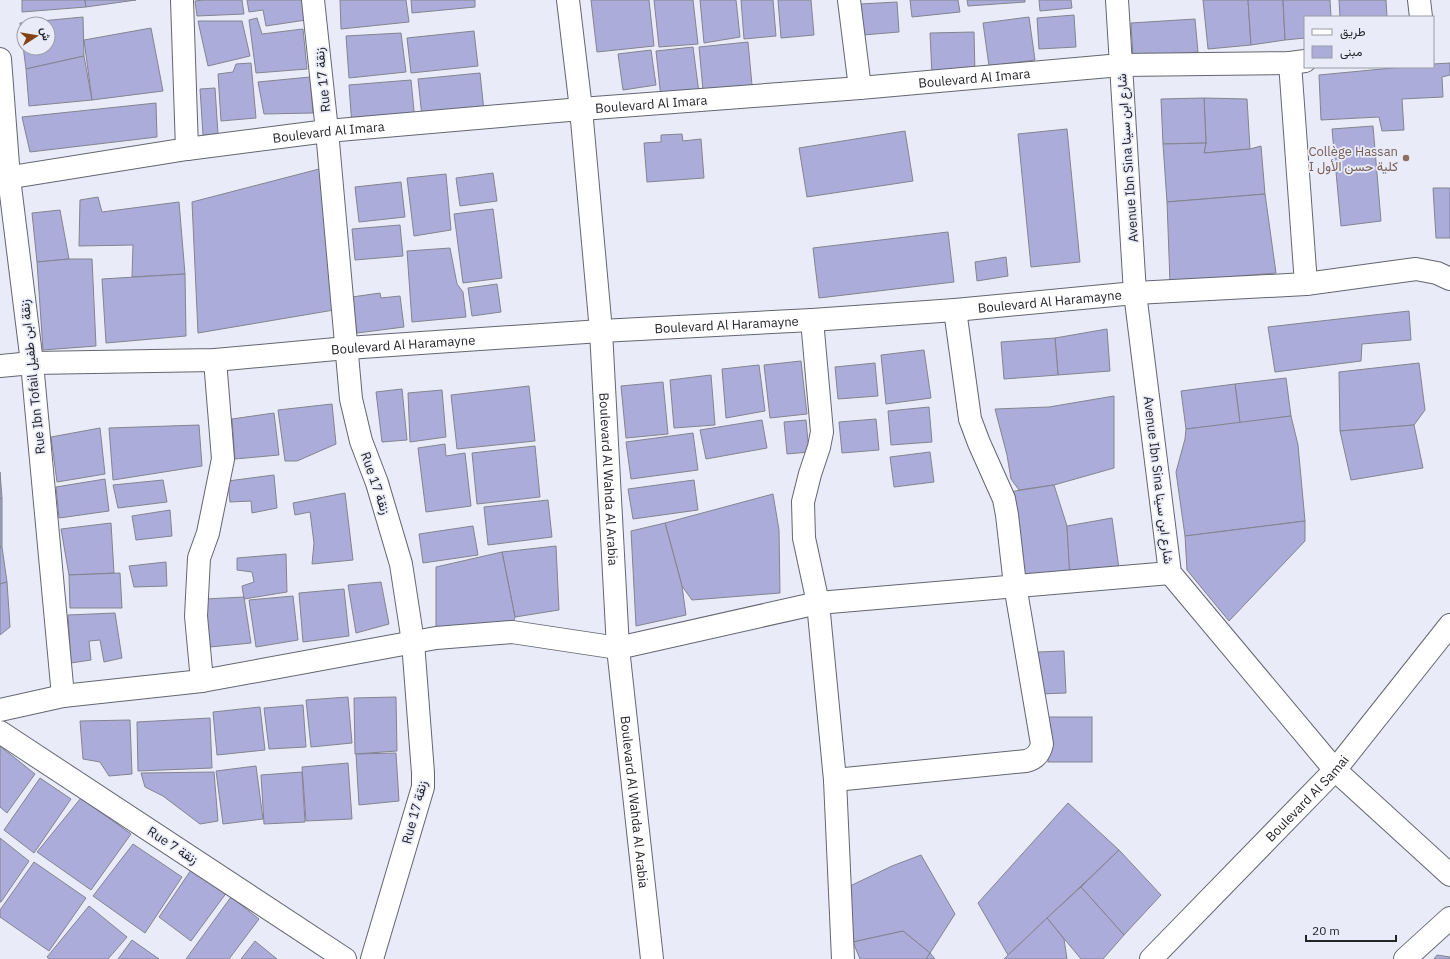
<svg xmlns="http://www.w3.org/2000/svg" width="1450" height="959" font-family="'IBM Plex Sans',Vazirmatn,sans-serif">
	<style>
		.building { fill: #abacda; stroke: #83848e; fill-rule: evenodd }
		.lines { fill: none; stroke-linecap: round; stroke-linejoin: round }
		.minor-casing { stroke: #636670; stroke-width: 24 }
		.minor { stroke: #fff; stroke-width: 22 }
		.education-dot { fill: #8d6e63; stroke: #e9ecf8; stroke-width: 1.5 }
		.labels { text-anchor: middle; stroke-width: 3.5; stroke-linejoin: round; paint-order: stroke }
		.street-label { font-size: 13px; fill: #242529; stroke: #e9ecf8 }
		.education-label { font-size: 13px; fill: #785e54; stroke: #e9ecf8; text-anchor: end }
	</style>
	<rect width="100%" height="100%" fill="#e9ecf8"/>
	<!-- building -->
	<g class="building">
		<polygon points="22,0 85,0 86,7 22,12"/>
		<polygon points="85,0 136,0 86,7"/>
		<polygon points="203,0 242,0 244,14 197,16 195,1"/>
		<polygon points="247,0 303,0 306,20 266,26 263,10 249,12"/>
		<polygon points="340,0 406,0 409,22 341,29"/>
		<polygon points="411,0 475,0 475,7 412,13"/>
		<polygon points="591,0 649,0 654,46 597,52"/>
		<polygon points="654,0 693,0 698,44 659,47"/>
		<polygon points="700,0 736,0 740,37 704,43"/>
		<polygon points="741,0 773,0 776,36 744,39"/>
		<polygon points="778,0 811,0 814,35 781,38"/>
		<polygon points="910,0 958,0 960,12 912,17"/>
		<polygon points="967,0 1025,0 1025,2 968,6"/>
		<polygon points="1039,0 1071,0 1072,8 1040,11"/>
		<polygon points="1203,0 1248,0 1251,45 1208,49"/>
		<polygon points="1248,0 1283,0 1285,40 1251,45"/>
		<polygon points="1283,0 1330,0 1331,17 1305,17 1305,38 1285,40"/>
		<polygon points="1339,0 1386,0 1387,17 1340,17"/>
		<polygon points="897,2 899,32 863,35 860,4"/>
		<polygon points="1074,15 1076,47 1039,49 1037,18"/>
		<path d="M83,17L84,56L26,69L20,23ZM24,24H48V48H24Z"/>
		<polygon points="1029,17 1035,60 989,66 983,23"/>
		<polygon points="257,18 262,34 303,29 307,69 256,73 249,20"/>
		<polygon points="1195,19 1198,52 1133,57 1131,23"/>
		<polygon points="198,21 242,21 250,56 208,66"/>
		<polygon points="151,28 163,91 92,100 84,40"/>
		<polygon points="474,31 478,66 411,73 407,38"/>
		<polygon points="974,32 975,74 932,75 930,33"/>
		<polygon points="401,33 406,72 349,78 346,36"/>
		<polygon points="748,42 752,85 703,90 699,47"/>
		<polygon points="693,47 699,93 661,98 656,51"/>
		<polygon points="651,50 656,85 623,90 618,54"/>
		<polygon points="84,56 92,100 29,106 26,69"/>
		<polygon points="251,63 256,118 221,121 218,74 233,72 236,64"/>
		<polygon points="1450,63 1450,75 1442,77 1443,97 1402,99 1404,130 1382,131 1379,117 1321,120 1319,75 1403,67 1433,67 1433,64"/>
		<polygon points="480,73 484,111 422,117 418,79"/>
		<polygon points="310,77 313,113 264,114 258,82"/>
		<polygon points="411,80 415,121 352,126 349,85"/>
		<polygon points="215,88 218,134 203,135 200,89"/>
		<polygon points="1204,98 1247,99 1250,149 1204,153 1206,143"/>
		<polygon points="1204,98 1206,143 1163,144 1161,99"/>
		<polygon points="156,103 157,137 30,152 22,117"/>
		<polygon points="1373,126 1381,221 1341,226 1332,129"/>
		<polygon points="1067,129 1080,262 1031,267 1018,134"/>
		<polygon points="905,131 913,181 807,197 799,148"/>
		<polygon points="682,134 683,141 701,139 704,178 647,182 644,143 661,142 661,135"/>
		<polygon points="1206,143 1204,153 1250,149 1261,146 1265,194 1167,202 1163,144"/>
		<polygon points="323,168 334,310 198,333 192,202"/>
		<polygon points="493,173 497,201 460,206 456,178"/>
		<polygon points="446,174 451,230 414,236 407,178"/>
		<polygon points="401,182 405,217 359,222 355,187"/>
		<polygon points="1433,188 1450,188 1450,238 1436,238"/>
		<polygon points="1265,194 1276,273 1170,282 1167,202"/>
		<polygon points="98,197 102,212 179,202 185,274 132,277 133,245 79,246 80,200"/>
		<polygon points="493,209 502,278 463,283 454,214"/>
		<polygon points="60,210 69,259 37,262 32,213"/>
		<polygon points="400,225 403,256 355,260 352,229"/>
		<polygon points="948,232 954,282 819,298 813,248"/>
		<polygon points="450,248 457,284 463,292 466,317 412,322 407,251"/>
		<polygon points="1006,257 1008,276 977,281 975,262"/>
		<polygon points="69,259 92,259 96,346 43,350 37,262"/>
		<polygon points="185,274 186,336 106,343 102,279"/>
		<polygon points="497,284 501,312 472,316 468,288"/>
		<polygon points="380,293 381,298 400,296 404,327 357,333 352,297"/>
		<polygon points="1409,311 1411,340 1362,344 1361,361 1275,372 1268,327"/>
		<polygon points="1107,329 1110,371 1058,375 1055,338"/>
		<polygon points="1055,338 1058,375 1004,379 1001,342"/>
		<polygon points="924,350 931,398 886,404 881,355"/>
		<polygon points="801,361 807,414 770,418 764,365"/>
		<polygon points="875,363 878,396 838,399 835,367"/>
		<polygon points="1419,363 1425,410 1414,425 1340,431 1339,372"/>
		<polygon points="759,365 765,411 726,418 722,369"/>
		<polygon points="711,375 715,425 674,428 670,380"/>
		<polygon points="1286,378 1291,416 1240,423 1235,384"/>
		<polygon points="663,382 668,434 626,438 621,386"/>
		<polygon points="1235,384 1240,423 1186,429 1181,391"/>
		<polygon points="529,386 535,441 457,449 451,395"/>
		<polygon points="402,389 407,440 382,442 376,392"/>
		<polygon points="442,390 446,437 410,442 408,393"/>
		<polygon points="1114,396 1114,468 1054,485 1019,490 1011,479 1007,455 995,409 1049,407"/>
		<polygon points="332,404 336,444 297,461 285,461 278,410"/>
		<polygon points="929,407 932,442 891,445 888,411"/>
		<polygon points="274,413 279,455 235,459 232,419"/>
		<polygon points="1291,416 1298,445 1305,521 1185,536 1176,472 1185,439 1186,429"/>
		<polygon points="876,419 879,450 842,453 839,422"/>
		<polygon points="762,420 767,448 706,459 700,430"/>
		<polygon points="806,420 809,452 787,454 784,422"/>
		<polygon points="199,425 202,466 113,480 109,428"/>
		<polygon points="1414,425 1423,468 1351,480 1340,431"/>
		<polygon points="100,428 105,474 57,482 51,437"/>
		<polygon points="693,433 698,470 631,479 626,442"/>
		<polygon points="445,444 446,456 465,453 471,506 426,512 418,448"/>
		<polygon points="535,446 540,497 477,504 472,453"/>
		<polygon points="930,452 934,482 894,487 890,457"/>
		<polygon points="0,472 2,498 0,499"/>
		<polygon points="274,475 277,508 252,513 251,501 230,502 228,481"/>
		<polygon points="105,479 109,511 59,518 56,487"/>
		<polygon points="163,480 167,502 118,508 113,485"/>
		<polygon points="694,480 698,510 633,519 628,489"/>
		<polygon points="1054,485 1067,526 1070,573 1015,585 1009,492"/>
		<polygon points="345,493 353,560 312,564 314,543 310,512 295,515 293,503"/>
		<polygon points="773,494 779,530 780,593 692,600 682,586 665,523"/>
		<polygon points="2,498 2,547 0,547 0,499"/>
		<polygon points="548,500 552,537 488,545 484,507"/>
		<polygon points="170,510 172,536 136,540 132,516"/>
		<polygon points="1112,518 1120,576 1070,580 1067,526"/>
		<polygon points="1305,521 1305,541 1229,621 1187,570 1185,536"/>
		<polygon points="111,523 114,573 69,575 61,529"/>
		<polygon points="665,523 682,586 686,615 636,626 631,531"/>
		<polygon points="473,526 478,555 423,563 419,534"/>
		<polygon points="556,546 559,610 515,617 502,552"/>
		<polygon points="0,547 2,547 7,582 0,584"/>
		<polygon points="502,552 515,617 512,628 436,634 436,567"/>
		<polygon points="286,554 287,592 244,599 242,586 254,582 252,572 237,570 237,558"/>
		<polygon points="166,562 167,586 134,587 129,566"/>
		<polygon points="120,573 122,608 70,608 69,575"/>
		<polygon points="7,582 10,627 0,635 0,584"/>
		<polygon points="381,582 389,624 356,633 348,585"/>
		<polygon points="344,589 349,636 303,642 299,593"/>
		<polygon points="293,596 298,640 256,647 249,600"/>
		<polygon points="244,597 251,643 210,647 205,599"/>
		<polygon points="115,613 122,658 104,662 100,640 89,641 91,660 71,663 68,615"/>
		<polygon points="1064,651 1066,693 1040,694 1038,652"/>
		<polygon points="348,697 352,743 311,747 306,700"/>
		<polygon points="396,697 397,751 355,754 354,698"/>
		<polygon points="303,705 306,747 269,749 264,708"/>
		<polygon points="260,707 265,750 217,755 213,712"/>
		<rect x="1048" y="717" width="44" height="45"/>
		<polygon points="210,718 212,768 138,771 137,722"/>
		<polygon points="130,720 132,774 109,776 100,762 83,759 80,721"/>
		<polygon points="0,746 35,774 7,813 0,807"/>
		<polygon points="396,753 399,801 359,805 356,754"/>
		<polygon points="348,763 352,819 306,821 302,767"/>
		<polygon points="256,766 263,819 223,824 216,771"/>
		<polygon points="214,772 218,821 200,824 163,796 145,787 141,773"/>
		<polygon points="302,772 305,822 264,824 261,775"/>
		<polygon points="40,778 71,799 34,853 4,830"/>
		<polygon points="81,798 131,834 91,890 37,852"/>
		<polygon points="1068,803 1119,850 1008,955 978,903"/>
		<polygon points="0,838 29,861 1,902 0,902"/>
		<polygon points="133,844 182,877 145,933 93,896"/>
		<polygon points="1119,850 1161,895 1124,935 1081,887"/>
		<polygon points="921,855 955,914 930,953 903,931 853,942 850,886 892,866"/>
		<polygon points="34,862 86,898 49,951 0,917 0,910"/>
		<polygon points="191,870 227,892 191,941 159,917"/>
		<polygon points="1081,887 1124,935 1103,959 1081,959 1047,918"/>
		<polygon points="231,897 259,919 229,959 186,959"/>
		<polygon points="89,906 127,937 108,959 49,959 47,957"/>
		<polygon points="1047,918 1064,939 1067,959 1004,959"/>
		<polygon points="903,931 930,953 926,959 860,959 853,942"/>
		<polygon points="132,940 159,959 118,959"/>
		<polygon points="255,941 277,959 241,959"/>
		<polygon points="930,953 935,959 926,959"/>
		<polygon points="1437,955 1450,957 1450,959 1434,959"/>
	</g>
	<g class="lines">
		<!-- minor casing -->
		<g class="minor-casing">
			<g id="minor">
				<polyline points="182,0 187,149"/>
				<polyline points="313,0 327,131 351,399 361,441 377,483 401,564 413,642 423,773 423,787 372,959"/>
				<path id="s1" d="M568,0L581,109L601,331L618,648L652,959"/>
				<polyline points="849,0 860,88"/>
				<polyline points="1117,0 1135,293 1170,573 1335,770 1450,875"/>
				<polyline points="1419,0 1421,17"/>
				<polyline points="0,59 9,178 32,363 63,696"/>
				<polyline points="1290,63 1306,284"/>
				<path id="s2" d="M0,179L187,149L327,131L581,109L860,88L1121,65L1290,63L1305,61"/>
				<polyline points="812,320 822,432 819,447 810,474 803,502 804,538 818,603 835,780 843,959"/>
				<path id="s3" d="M0,366L32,363L215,360L347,348L601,331L812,320L955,310L1135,293L1306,284L1416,269L1437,273L1450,279"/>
				<polyline points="202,681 196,616 199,558 208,533 223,459 215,360"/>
				<polyline points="0,710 63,696 202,681 436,638 512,632 618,648 818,603 1170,573"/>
				<polyline points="0,732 345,959"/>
				<path d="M835,780L1026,761C1035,759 1040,753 1042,744L1015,585L1007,515L1004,499L979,443L970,419L955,310"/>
				<path id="s4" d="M1151,959L1335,770L1450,625"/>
				<polyline points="1405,959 1450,918"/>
			</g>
		</g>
		<!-- minor -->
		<use href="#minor" class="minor"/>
	</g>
	<!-- markers -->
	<circle class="education-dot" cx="1406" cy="158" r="4"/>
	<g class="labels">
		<!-- street labels -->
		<g class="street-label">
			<text dy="5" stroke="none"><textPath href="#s2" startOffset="980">Boulevard Al Imara</textPath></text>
			<text transform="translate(322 80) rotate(-96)" y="5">Rue 17 زنقة</text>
			<text dy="5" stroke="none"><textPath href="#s2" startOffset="656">Boulevard Al Imara</textPath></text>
			<text dy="5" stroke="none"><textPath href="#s2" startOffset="332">Boulevard Al Imara</textPath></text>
			<text transform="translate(1127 158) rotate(-94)" y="5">Avenue Ibn Sina شارع ابن سينا</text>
			<text dy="5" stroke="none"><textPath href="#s3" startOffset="1052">Boulevard Al Haramayne</textPath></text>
			<text dy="5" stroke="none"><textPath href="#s3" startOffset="728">Boulevard Al Haramayne</textPath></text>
			<text dy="5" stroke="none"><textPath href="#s3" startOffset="404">Boulevard Al Haramayne</textPath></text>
			<text transform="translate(32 377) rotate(-96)" y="5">Rue Ibn Tofail زنقة ابن طفيل</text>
			<text dy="5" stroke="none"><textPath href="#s1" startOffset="481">Boulevard Al Wahda Al Arabia</textPath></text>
			<text transform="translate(1159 480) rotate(83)" y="5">Avenue Ibn Sina شارع ابن سينا</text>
			<text transform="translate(376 483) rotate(71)" y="5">Rue 17 زنقة</text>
			<text dy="5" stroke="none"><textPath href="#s4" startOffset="224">Boulevard Al Samai</textPath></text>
			<text dy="5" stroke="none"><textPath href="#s1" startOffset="805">Boulevard Al Wahda Al Arabia</textPath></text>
			<text transform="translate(414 812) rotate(-75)" y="5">Rue 17 زنقة</text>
			<text transform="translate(173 845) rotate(33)" y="5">Rue 7 زنقة</text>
		</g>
		<!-- education labels -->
		<g class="education-label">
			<text x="1398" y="156">Collège Hassan<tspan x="1398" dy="15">I كلية حسن الأول</tspan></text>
		</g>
	</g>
	<!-- legend -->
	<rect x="1304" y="16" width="130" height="52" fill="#e9ecf8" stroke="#9a9ca5"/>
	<rect x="1312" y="29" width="20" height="6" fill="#ffffff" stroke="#9a9ca5"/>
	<text x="1340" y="36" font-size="12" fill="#242529">طريق</text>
	<rect x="1312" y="46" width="20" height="12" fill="#abacda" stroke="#9a9ca5"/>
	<text x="1340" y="56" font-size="12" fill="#242529">مبنى</text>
	<!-- north arrow -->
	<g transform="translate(36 36) rotate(78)"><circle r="19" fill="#e9ecf8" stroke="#9a9ca5"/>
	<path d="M0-3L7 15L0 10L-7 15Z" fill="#844212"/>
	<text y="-6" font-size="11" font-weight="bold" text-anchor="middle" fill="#242529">ش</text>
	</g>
	<!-- scale -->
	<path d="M1306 935v6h90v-6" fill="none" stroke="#242529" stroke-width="2"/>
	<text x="1312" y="935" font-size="12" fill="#242529" stroke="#e9ecf8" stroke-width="3" paint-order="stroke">20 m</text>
</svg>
